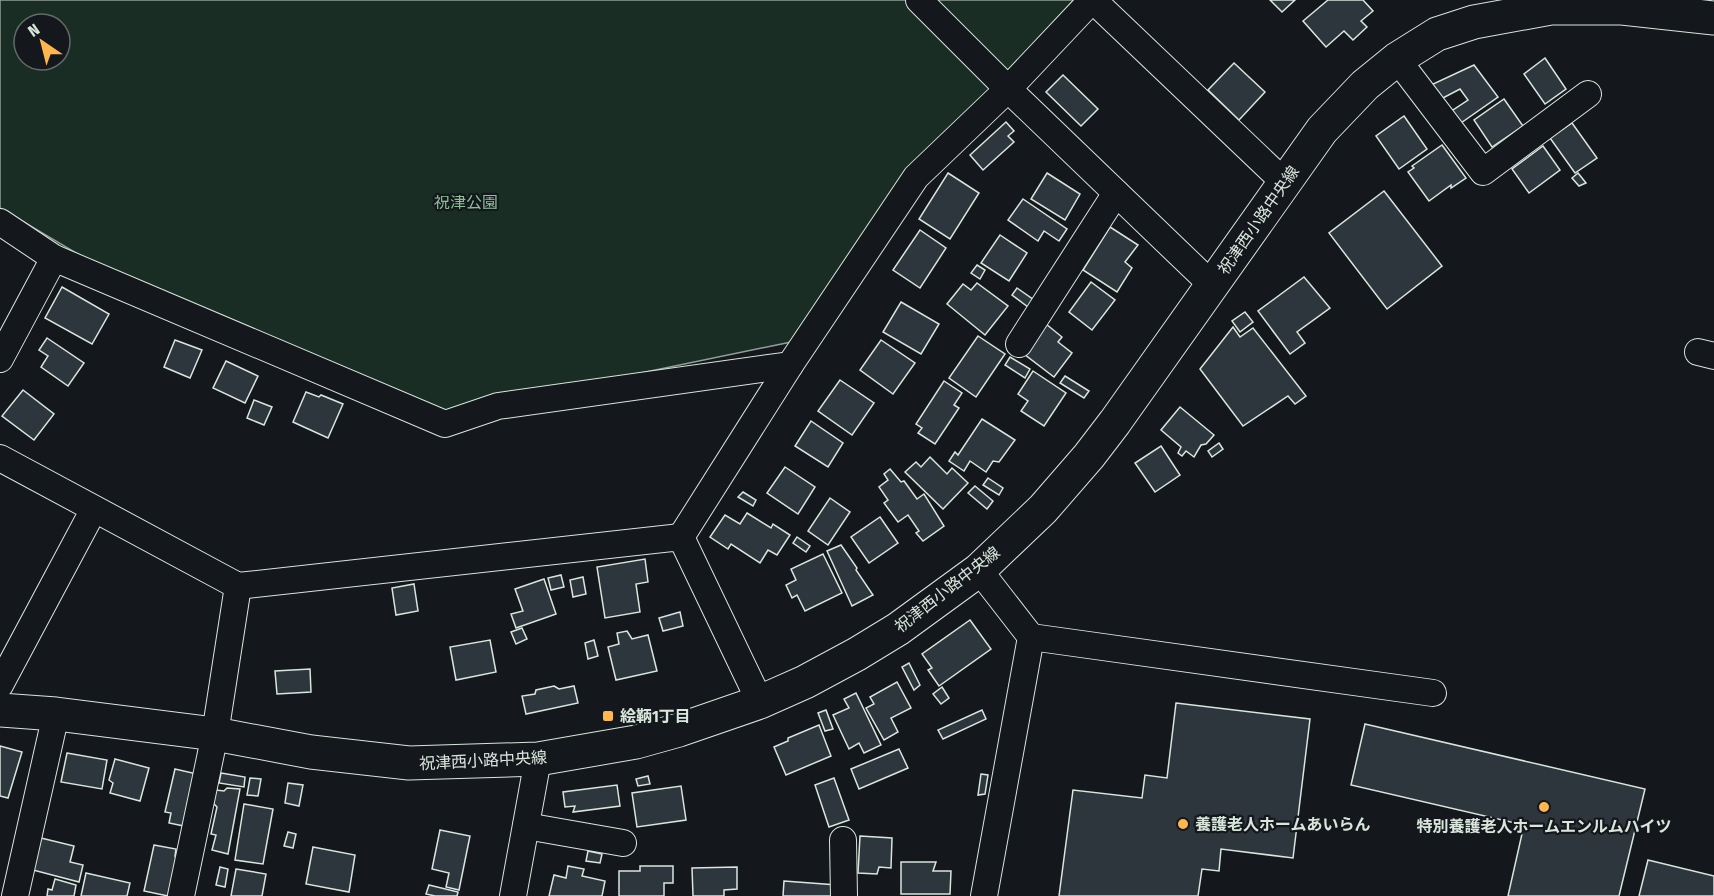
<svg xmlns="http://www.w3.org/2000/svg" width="1714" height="896" font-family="'Fira Sans Condensed','Noto Sans JP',sans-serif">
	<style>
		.green { fill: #1a2d24; stroke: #939e99; stroke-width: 1.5; fill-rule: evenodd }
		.building { fill: #2c363c; stroke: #d8e6dc; stroke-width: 1.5 }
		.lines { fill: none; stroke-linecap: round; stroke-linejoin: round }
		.minor-casing { stroke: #d8e6dc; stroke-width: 28 }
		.secondary-casing { stroke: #d8e6dc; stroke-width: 35 }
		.minor { stroke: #14181c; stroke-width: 26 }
		.secondary { stroke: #14181c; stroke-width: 33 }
		.poi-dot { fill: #ffb74d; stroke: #14181c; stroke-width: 2 }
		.labels { text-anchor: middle; stroke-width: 4.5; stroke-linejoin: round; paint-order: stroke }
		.park-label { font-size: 16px; fill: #8ac095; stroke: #14181c }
		.street-label { font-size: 16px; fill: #d8e6dc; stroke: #14181c }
		.poi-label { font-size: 16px; font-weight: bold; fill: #d8e6dc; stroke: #14181c; text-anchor: start }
	</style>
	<rect width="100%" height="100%" fill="#14181c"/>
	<!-- green -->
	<path class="green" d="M0,0H1074L954,128L796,341L612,379L444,412L88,260L0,208ZM24,24H60V60H24Z"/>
	<!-- building -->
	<g class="building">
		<polygon points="1270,0 1295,0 1282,12"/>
		<polygon points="1328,0 1363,0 1373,11 1361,21 1367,27 1353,40 1344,31 1326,47 1303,21"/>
		<polygon points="1545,58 1566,89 1545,104 1524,74"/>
		<polygon points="1234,63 1265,92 1239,120 1208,90"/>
		<polygon points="1474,65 1498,97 1458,125 1450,112 1468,100 1460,89 1441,99 1431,85"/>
		<polygon points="1063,75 1098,109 1081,126 1046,92"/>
		<polygon points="1504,99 1523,126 1492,147 1474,120"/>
		<polygon points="1404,116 1427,149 1399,169 1376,136"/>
		<polygon points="1006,122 1014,131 1008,136 1014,142 983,170 970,155"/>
		<polygon points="1572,123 1597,158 1575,173 1550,138"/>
		<polygon points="1442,145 1466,178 1451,188 1451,185 1429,201 1408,172 1414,168 1412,166"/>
		<polygon points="1543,146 1560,170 1529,193 1512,169"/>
		<polygon points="948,173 979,193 950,239 919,219"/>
		<polygon points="1047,173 1080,194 1065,220 1031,199"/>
		<polygon points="1578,173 1586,183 1579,186 1572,178"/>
		<polygon points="1384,191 1442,266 1387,309 1329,233"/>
		<polygon points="1023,199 1067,229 1059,241 1044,231 1038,241 1008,220"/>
		<polygon points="1110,227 1138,245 1125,262 1132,268 1117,292 1083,270"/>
		<polygon points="920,230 946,248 920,288 893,270"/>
		<polygon points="1000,235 1027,253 1009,281 981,263"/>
		<polygon points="977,265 985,270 980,279 971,273"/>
		<polygon points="1304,277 1330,308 1297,332 1305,343 1290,354 1258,311"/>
		<polygon points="1091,282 1115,300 1092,330 1069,312"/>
		<polygon points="977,283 1008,306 985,335 947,304 963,284 971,290"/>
		<polygon points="62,287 109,314 92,344 45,318"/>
		<polygon points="1017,288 1034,300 1028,307 1012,295"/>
		<polygon points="901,302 939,324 921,354 883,332"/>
		<polygon points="1245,312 1253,322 1240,332 1232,321"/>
		<polygon points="1046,324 1062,337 1058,342 1072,353 1054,377 1024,354"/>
		<polygon points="1233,327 1240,337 1253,328 1306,396 1295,404 1288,396 1243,426 1200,369"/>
		<polygon points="978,336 1005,354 976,397 949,378"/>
		<polygon points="47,338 84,363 68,386 41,367 48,356 39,350"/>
		<polygon points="175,340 202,350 190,378 164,367"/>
		<polygon points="881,340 915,363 893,394 860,370"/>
		<polygon points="1010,357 1030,369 1025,378 1005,365"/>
		<polygon points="226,361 258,376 245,403 213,388"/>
		<polygon points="1033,371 1066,393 1044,426 1021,411 1028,401 1018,394"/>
		<polygon points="1065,376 1089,391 1084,398 1060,383"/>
		<polygon points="840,380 874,403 852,435 818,411"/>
		<polygon points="944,381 962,393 954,405 959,408 935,444 918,433 922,428 916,424"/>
		<polygon points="23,390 54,414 34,440 2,416"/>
		<polygon points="306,392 319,397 321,395 343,404 328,438 293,422"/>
		<polygon points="254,400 272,407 264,425 247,418"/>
		<polygon points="1180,407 1214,435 1206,444 1201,445 1194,457 1186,451 1182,456 1178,453 1181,447 1161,430"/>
		<polygon points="982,419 1015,440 999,462 993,461 986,472 970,461 964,471 949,461 955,452 958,455"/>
		<polygon points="811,421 843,443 828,467 795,446"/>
		<polygon points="1219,443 1223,449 1212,457 1208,451"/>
		<polygon points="1161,446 1180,475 1155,492 1135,463"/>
		<polygon points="930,457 947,474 952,468 968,483 943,509 905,472 916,462 921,467"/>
		<polygon points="785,467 815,487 798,514 767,493"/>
		<polygon points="890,469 901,482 904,481 917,499 924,494 944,526 923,541 916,533 919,531 908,515 898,522 884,503 888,500 879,487 888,480 884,474"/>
		<polygon points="988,478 1003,488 999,495 983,485"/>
		<polygon points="975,486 993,501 987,509 968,493"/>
		<polygon points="743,492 756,500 753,506 738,497"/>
		<polygon points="830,498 850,512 828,545 808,531"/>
		<polygon points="747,513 771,528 773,524 790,535 777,555 768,550 760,563 731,544 728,549 710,537 725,515 740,524"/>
		<polygon points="880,517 898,543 869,563 851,537"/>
		<polygon points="797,537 810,546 806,552 793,543"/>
		<polygon points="841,545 857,568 856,570 873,595 852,606 827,551"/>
		<polygon points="823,554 842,593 805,611 797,595 792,598 786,585 796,580 791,569"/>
		<polygon points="645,559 648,582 636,584 640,612 605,618 597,567"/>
		<polygon points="561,575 564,587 551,590 548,578"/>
		<polygon points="583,577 586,594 573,597 570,580"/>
		<polygon points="544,579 556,614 516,628 511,614 523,611 515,589"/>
		<polygon points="414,584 418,611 396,615 392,588"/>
		<polygon points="680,612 683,626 663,631 659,618"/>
		<polygon points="970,620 991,649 939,686 928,670 932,668 922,654"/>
		<polygon points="522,628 527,639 516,644 511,632"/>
		<polygon points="627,631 632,639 648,635 657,671 616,680 608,647 619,644 617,633"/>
		<polygon points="490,640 496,672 456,680 450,647"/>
		<polygon points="594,640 598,656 588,659 585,643"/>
		<polygon points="909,663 920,685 914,690 902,667"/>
		<polygon points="310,669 311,692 277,694 275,671"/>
		<polygon points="897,682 911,708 891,718 898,732 884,740 866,708 874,704 870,697"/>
		<polygon points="554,686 559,689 574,686 578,703 526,714 522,696 535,694 536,690"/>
		<polygon points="942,687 949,698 941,704 933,694"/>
		<polygon points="856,693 881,745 864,753 859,743 849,749 833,715 849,708 844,699"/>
		<polygon points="1176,703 1310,719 1293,858 1221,849 1219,871 1202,869 1198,896 1059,896 1073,790 1142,798 1145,775 1167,778"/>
		<polygon points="826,710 833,729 825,731 818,713"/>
		<polygon points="982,710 986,719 943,739 938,730"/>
		<polygon points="1365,724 1645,789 1619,896 1508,896 1524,825 1351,785"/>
		<polygon points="819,725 831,756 786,775 774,747 788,741 788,738"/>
		<polygon points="0,746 22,752 8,798 0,796"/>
		<polygon points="899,749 908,768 859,789 851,769"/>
		<polygon points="67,753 107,760 102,789 61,782"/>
		<polygon points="115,759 149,768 140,801 110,793 113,783 109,780"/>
		<polygon points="175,769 197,774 184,826 169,823 171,813 165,812"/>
		<polygon points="221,773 245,777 244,787 219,783"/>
		<polygon points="981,774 988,775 985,794 978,795"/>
		<polygon points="648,776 650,784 638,786 636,779"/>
		<polygon points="250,778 261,779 258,796 247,795"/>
		<polygon points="834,778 849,820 829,827 815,785"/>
		<polygon points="288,783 303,785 299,806 285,803"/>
		<polygon points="617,785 620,806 573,812 575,806 565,807 563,792"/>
		<polygon points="681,786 686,820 637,827 632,793"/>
		<polygon points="227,788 240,789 228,854 212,850 216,835 211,834 217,807 213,803 216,790 224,791"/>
		<polygon points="244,804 273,809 263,864 235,860"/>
		<polygon points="440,830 470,836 459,890 446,887 449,873 432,869"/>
		<polygon points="288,832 296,834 293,848 284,846"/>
		<polygon points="860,836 892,838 891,868 879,867 877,874 858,873"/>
		<polygon points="41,838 74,846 70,862 83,865 79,882 33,870"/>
		<polygon points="154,845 176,849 175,856 176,859 168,896 144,891"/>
		<polygon points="313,847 355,855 349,892 306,884"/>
		<polygon points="588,851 602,854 600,863 586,861"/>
		<polygon points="1648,860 1714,876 1714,896 1639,896"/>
		<polygon points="901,862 936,862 933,871 951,871 950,894 901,894"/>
		<polygon points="568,866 584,869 582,876 605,881 602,896 549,896 554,875 566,878"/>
		<polygon points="640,866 673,866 673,883 664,883 664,896 619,896 619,871 640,871"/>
		<polygon points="220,867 228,869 225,887 216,885"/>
		<polygon points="737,867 737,889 724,890 724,896 693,896 692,868"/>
		<polygon points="236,869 266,874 262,896 231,896"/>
		<polygon points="86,873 130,883 127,896 81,896"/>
		<polygon points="55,879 76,885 74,896 47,896 48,889 52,890"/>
		<polygon points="784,881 837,885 836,896 783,896"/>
		<polygon points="429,885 458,892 457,896 435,896 426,894"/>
	</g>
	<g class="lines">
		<!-- minor casing -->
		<g class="minor-casing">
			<g id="minor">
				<polyline points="919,0 1008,89 1212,285"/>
				<polyline points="1093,0 1284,182"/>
				<polyline points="1397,59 1483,172 1588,94"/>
				<polyline points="0,222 54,258 445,424 498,406 790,365"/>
				<polyline points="1019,344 1116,193"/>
				<polyline points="1698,352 1714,356"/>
				<polyline points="0,359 54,258"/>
				<polyline points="0,458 238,586 681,537 760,702"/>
				<polyline points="681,537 790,365 916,177 1008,89 1092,0"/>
				<polyline points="979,570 1031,637 984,896"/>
				<polyline points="1031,637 1433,693"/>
				<polyline points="0,685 94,509"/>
				<polyline points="526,826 623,843"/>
				<polyline points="843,840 844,896"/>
				<polyline points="15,896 56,714"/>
				<polyline points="181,896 215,734 238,586"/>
				<polyline points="513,896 538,759"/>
			</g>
		</g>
		<!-- secondary casing -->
		<g class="secondary-casing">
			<polyline id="secondary" points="0,710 56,714 215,734 311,752 409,763 538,759 636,742 679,730 760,702 805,682 857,654 898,629 979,570 1043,509 1089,456 1115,422 1322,130 1365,85 1397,59 1437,34 1474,22 1551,8 1622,8 1714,18"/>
		</g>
		<!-- minor -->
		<use href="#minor" class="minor"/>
		<!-- secondary -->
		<use href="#secondary" class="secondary"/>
	</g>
	<!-- markers -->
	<g class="poi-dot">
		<rect x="602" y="710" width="12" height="12" rx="3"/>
		<circle cx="1544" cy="807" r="6"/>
		<circle cx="1183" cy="824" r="6"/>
	</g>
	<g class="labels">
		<!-- park labels -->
		<g class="park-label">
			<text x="466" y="208">祝津公園</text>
		</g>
		<!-- street labels -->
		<g class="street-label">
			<text transform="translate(1258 220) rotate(-55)" y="6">祝津西小路中央線</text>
			<text transform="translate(947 589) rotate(-38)" y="6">祝津西小路中央線</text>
			<text transform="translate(483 760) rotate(-3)" y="6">祝津西小路中央線</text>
		</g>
		<!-- poi labels -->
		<g class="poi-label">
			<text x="620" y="722">絵鞆1丁目</text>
			<text x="1195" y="830">養護老人ホームあいらん</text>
			<text x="1544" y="832" text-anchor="middle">特別養護老人ホームエンルムハイツ</text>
		</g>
	</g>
	<!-- north arrow -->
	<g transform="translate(42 42) rotate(325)"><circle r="28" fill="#14181c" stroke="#626a69" stroke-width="1.5"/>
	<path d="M0-4.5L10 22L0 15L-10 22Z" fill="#ffb74d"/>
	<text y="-9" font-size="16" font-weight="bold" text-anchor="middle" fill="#d8e6dc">N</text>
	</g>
</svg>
